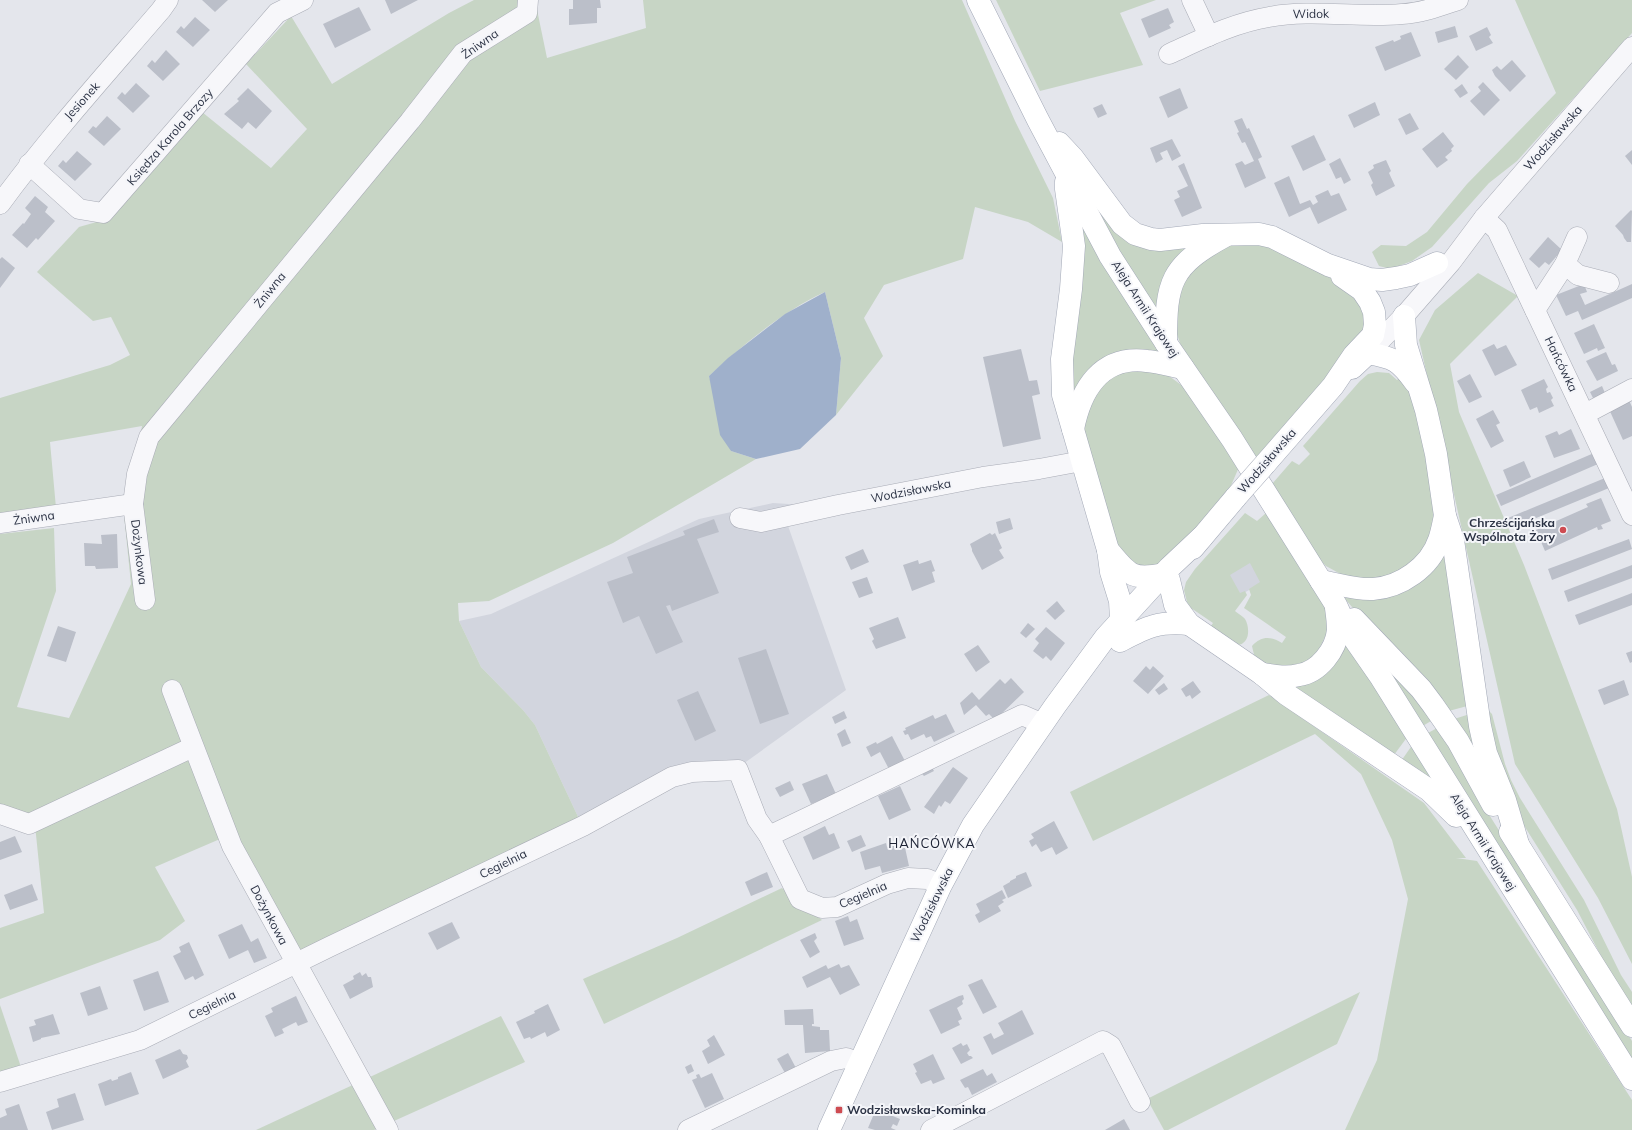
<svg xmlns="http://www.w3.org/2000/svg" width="1632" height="1130" font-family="Mulish,sans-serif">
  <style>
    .built { fill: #d2d5de }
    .green { fill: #c7d5c5 }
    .water { fill: #9fb0cb }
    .building { fill: #bbbfc9 }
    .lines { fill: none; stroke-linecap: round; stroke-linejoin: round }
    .minor-casing { stroke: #a9acb6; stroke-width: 21 }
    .major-casing { stroke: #a3a9b7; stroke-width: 23 }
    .minor { stroke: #f7f7fa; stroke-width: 20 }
    .major { stroke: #fff; stroke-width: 22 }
    .major-bridge-casing { stroke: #a3a9b7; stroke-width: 23; stroke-linecap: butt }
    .major-bridge { stroke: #fff; stroke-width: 22 }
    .poi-dot { fill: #ce4b51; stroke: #f4f5f9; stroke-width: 1.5 }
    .labels { text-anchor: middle; stroke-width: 4; stroke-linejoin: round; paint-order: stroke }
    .street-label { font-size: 12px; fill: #2b3244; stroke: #f4f5f9 }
    .poi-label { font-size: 12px; font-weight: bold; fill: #2b3244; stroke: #f4f5f9; text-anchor: end }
    .neighbourhood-label { font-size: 13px; letter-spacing: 1px; fill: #1d2335; stroke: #f4f5f9 }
  </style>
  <rect width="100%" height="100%" fill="#e4e6ec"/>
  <!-- built -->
  <g class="built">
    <path d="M773 503 851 508 787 523 846 690 743 764 684 769 580 821 535 725 523 710 481 667 459 621 491 614 699 519Z"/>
    <path d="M1250 561 1262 583 1240 595 1228 574Z"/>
  </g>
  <!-- green -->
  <g class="green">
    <path d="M474 0H535L547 58 646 28 643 0H962L1015 121 1053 198 1062 242 1028 222 975 207 963 259 884 285 864 318 883 356 836 415 841 358 825 292C783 311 743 345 709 376L731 451 756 459 613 543 489 601 458 603 459 621 481 667 523 710 535 725 580 821 288 958 220 839 155 867 185 921 160 940 0 999V928L44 913 35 825 0 807V534L54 528 56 591 17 707 69 718 131 584 124 515 142 426 50 442 56 508 0 516V398L110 365 130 355 111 317 93 321 37 272 79 227 107 219 202 112 271 168 307 129 246 64 291 16 332 84 449 13Z"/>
    <path d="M996 0H1156L1120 13 1143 65 1040 91Z"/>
    <path d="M1515 0H1632V33L1517 161 1489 183 1432 247 1412 261 1391 269 1379 266 1372 252 1381 245 1406 246 1427 232 1467 184 1556 93Z"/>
    <path d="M1105 212 1187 247 1157 310 1098 217Z"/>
    <path d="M1084 225 1160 352 1144 350H1134L1086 372 1072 394 1077 227Z"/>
    <path d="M1244 242 1272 246 1353 288 1366 315 1363 338 1257 458 1181 346 1176 331 1177 304 1185 281 1196 266 1230 245Z"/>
    <path d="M1478 273 1518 296 1450 364 1459 412 1524 565 1617 809 1632 877V964L1598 898 1515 764 1419 340 1435 310Z"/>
    <path d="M1141 369 1169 376 1188 390 1239 467 1230 488 1173 557 1163 565 1144 569 1119 553 1084 433V424L1095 392 1113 377 1128 370Z"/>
    <path d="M1377 372 1389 373 1397 380 1403 374 1420 422 1434 510 1433 529 1428 542 1418 557 1393 575 1379 579 1346 577 1326 566 1320 560 1272 484 1292 461 1299 465 1310 454 1303 446 1360 381 1368 374Z"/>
    <path d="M1245 513 1257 521 1266 513 1326 606 1327 633 1318 651 1308 661 1297 666 1274 668 1255 659 1252 646C1261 636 1271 636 1282 643L1286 637 1244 608 1251 595 1249 589 1260 582 1250 563 1230 575 1240 593 1245 591 1247 595 1235 611C1238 614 1243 616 1245 619 1249 625 1250 639 1243 643 1241 645 1236 645 1234 646L1209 629 1213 623 1191 608 1187 602 1184 590 1186 582 1195 569Z"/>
    <path d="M1444 551 1471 705 1445 712 1345 599 1346 596Z"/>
    <path d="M1353 626 1436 718 1421 727Z"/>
    <path d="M1344 642 1408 736 1391 759 1290 687Z"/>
    <path d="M1269 695 1424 803 1466 858H1456L1477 861 1632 1100V1130H1345L1377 1060 1408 899 1392 840 1361 774 1315 734 1093 841 1070 792Z"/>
    <path d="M1488 710 1492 714 1505 764 1511 780 1520 798 1584 900 1621 975 1632 992V1010L1612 977 1577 910 1523 824 1496 769Z"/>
    <path d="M1473 713 1487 771 1451 720Z"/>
    <path d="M1441 726 1488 813 1632 1041V1065L1426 734Z"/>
    <path d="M1413 744 1439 787 1399 764Z"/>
    <path d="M782 888 822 920 604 1024 583 979 677 938Z"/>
    <path d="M1360 992 1337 1044 1168 1130H1164L1147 1099Z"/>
    <path d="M0 1005 22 1070 0 1076Z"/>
    <path d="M501 1016 525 1062 374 1130H256Z"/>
  </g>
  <!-- water -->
  <path class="water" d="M825 292 841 358 836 415 800 449 756 459 731 451 720 435 709 376 728 358 785 314Z"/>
  <!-- building -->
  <g class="building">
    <path d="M202 0H228L215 12Z"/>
    <path d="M385 0H418L391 14Z"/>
    <path d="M573 0H600L601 8H597V23L569 25V9H573Z"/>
    <path d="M359 7 371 30 335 48 323 24Z"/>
    <path d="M1168 8 1174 22 1169 25 1171 28 1149 38 1141 19Z"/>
    <path d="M195 17 210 30 193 47 176 32 181 26 184 29Z"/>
    <path d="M1455 26 1458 37 1438 43 1435 32Z"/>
    <path d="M1487 27 1491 35 1489 37 1493 43 1476 51 1469 36Z"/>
    <path d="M1411 32 1421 56 1385 71 1375 47 1393 40 1394 42 1401 39 1400 36Z"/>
    <path d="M166 50 180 64 163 81 147 66 152 60 155 63Z"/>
    <path d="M1458 55 1469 67 1456 80 1444 69Z"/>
    <path d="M1512 60 1526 76 1510 92 1495 76 1492 70 1497 66 1501 70Z"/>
    <path d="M1483 82 1500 100 1484 116 1470 101 1481 91 1478 87Z"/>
    <path d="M136 83 150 96 133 113 117 98 122 92 125 95Z"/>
    <path d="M1462 84 1468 93 1460 98 1454 90Z"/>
    <path d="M248 88 272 111 256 129 248 122 242 129 224 114 239 101 237 99Z"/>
    <path d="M1180 88 1188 108 1168 118 1159 97Z"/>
    <path d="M1375 102 1380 115 1354 128 1348 115Z"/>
    <path d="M1102 104 1107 114 1098 118 1093 108Z"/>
    <path d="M1410 113 1419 129 1406 135 1398 119Z"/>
    <path d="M107 116 121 129 104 146 88 132 93 126 96 128Z"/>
    <path d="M1242 118 1247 129 1249 128 1262 157 1258 159 1266 178 1245 188 1235 164 1242 161 1245 165 1254 161 1245 142 1242 143 1237 133 1239 132 1234 121Z"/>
    <path d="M1443 132 1454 146 1451 149 1452 151 1445 157 1448 160 1437 168 1422 149Z"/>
    <path d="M1314 135 1326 160 1303 171 1291 146Z"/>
    <path d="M1172 139 1181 156 1172 161 1167 150 1160 153 1163 159 1156 163 1150 148Z"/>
    <path d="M1632 150V165L1625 156Z"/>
    <path d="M77 151 92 164 75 181 58 166 63 160 66 163Z"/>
    <path d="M1340 158 1351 180 1344 184 1341 177 1336 179 1329 164Z"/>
    <path d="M1386 160 1391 171 1389 173 1395 186 1376 196 1371 185 1373 183 1368 172 1374 168 1373 165Z"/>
    <path d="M1184 163 1202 208 1182 217 1174 200 1180 197 1177 191 1188 186 1178 166Z"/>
    <path d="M1289 176 1300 204 1310 200 1313 205 1318 202 1315 196 1328 190 1331 196 1339 193 1347 210 1318 224 1310 207 1289 217 1274 183Z"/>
    <path d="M35 196 48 207 45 212 55 221 38 240 36 238 27 248 12 235 23 223 24 224 31 214 25 208Z"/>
    <path d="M1631 210 1632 211 1631 242H1627L1624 238 1623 235 1615 226Z"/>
    <path d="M1548 237 1562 250 1549 265 1545 262 1539 268 1529 259Z"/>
    <path d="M2 257 15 268 0 288V259Z"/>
    <path d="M1584 284 1587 292 1580 294 1585 305 1632 284V298L1582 320 1578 311 1566 316 1556 295Z"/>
    <path d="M1594 324 1605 348 1598 351 1597 348 1584 354 1574 333Z"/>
    <path d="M1494 344 1497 349 1506 345 1517 365 1495 376 1482 350Z"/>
    <path d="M1021 349 1029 381 1037 380 1040 394 1032 396 1041 439 1003 447 983 357Z"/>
    <path d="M1606 352 1612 365 1615 364 1618 371 1597 381 1586 361Z"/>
    <path d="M1470 374 1482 397 1469 403 1457 381Z"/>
    <path d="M1544 379 1548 387 1546 389 1547 393 1550 392 1553 398 1551 400 1554 406 1539 413 1537 407 1530 410 1521 390Z"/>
    <path d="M1602 386 1605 393 1593 398 1590 392Z"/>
    <path d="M1628 398 1632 407V436L1623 440 1608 407Z"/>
    <path d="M1493 410 1500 423 1496 425 1504 441 1491 448 1476 419Z"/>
    <path d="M1571 429 1580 449 1554 458 1545 436 1557 431 1559 435Z"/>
    <path d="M1594 453 1598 464 1501 506 1496 495Z"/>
    <path d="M1524 461 1531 477 1510 487 1503 470Z"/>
    <path d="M1605 478 1609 488 1512 528 1508 518Z"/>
    <path d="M1601 498 1611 521 1601 525 1603 529 1598 530 1597 527 1545 551 1536 530 1588 507 1586 504Z"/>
    <path d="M1010 518 1013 529 999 534 996 522Z"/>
    <path d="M714 519 719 532 697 539 719 593 672 611 670 605 666 606 683 642 656 654 639 616 623 623 607 582 633 573 627 557 685 535 683 531Z"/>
    <path d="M990 533 992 535 995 533 1002 548 999 550 1004 558 982 570 972 551V549L970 544Z"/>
    <path d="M117 534 118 568 96 569 95 566H85L84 543 102 544 101 535Z"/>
    <path d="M1629 539 1632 549 1552 580 1548 569Z"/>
    <path d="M863 549 869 562 851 570 845 557Z"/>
    <path d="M918 560 919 564 931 560 935 571 932 572 935 582 912 591 903 565Z"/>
    <path d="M1632 565V578L1568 602 1564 591Z"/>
    <path d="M867 577 873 593 859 598 852 582Z"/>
    <path d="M1632 593V605L1579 625 1575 615Z"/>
    <path d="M1057 601 1065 611 1055 620 1046 611Z"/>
    <path d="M898 617 906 638 876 649 872 641 874 639 869 628Z"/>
    <path d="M1028 623 1035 629 1026 638 1020 633Z"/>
    <path d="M58 626 76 632 66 662 47 656Z"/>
    <path d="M1046 627 1065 643 1051 661 1046 656 1043 659 1033 651 1039 643 1035 639Z"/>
    <path d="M978 645 990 662 976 672 964 654Z"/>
    <path d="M766 649 789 714 760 724 738 658Z"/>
    <path d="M1632 651V662L1630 663 1626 653Z"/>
    <path d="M1146 666 1150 670 1153 666 1164 676 1148 694 1133 681Z"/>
    <path d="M1011 678 1024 692 995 720 989 714 986 716 976 705 964 715 960 703 972 692 979 700 1000 679 1005 684Z"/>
    <path d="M1624 680 1629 695 1604 705 1598 690Z"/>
    <path d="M1193 681 1201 692 1192 699 1190 695 1186 697 1181 689Z"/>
    <path d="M1164 683 1168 689 1159 695 1155 690Z"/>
    <path d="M698 691 716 731 695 741 677 700Z"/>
    <path d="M844 711 847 718 835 724 832 717Z"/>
    <path d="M946 714 955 732 934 742 931 736 926 738 924 734 911 740 908 734 905 735 903 731 906 730 905 728 933 715 935 719Z"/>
    <path d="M845 729 851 743 842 747 837 734Z"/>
    <path d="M892 736 906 763 890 771 880 752 871 757 866 747 876 742 877 744Z"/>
    <path d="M930 764 934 771 924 776 922 774Z"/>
    <path d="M953 767 968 778 950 804 945 801 941 807 939 805 934 814 924 807Z"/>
    <path d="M827 774 836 794 811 804 802 784Z"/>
    <path d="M790 781 794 790 780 797 775 788Z"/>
    <path d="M900 786 911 810 889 820 878 796Z"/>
    <path d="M1054 821 1068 848 1056 855 1052 847 1041 852 1036 844 1032 847 1029 841 1034 838 1031 834Z"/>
    <path d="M825 826 829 835 834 833 840 848 813 860 803 837Z"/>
    <path d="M861 835 866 846 852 852 847 841Z"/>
    <path d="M15 836 22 852 0 860V842Z"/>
    <path d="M886 843 887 847 904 843 909 866 882 873 880 866 865 870 860 852Z"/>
    <path d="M767 872 773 887 751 896 745 882Z"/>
    <path d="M1026 872 1032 886 1008 898 1003 886 1010 882V881L1016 878V876Z"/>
    <path d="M32 884 38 900 10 910 4 895Z"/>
    <path d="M1002 890 1006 898 1002 900 1004 902 998 906 1001 911 979 923 975 915 980 912 976 904Z"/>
    <path d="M848 916 850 922 857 919 864 939 844 946 835 921Z"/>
    <path d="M452 922 460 938 437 950 428 933Z"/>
    <path d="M242 924 251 942 258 938 267 958 254 963 248 950 229 959 218 935Z"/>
    <path d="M815 933 817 938 814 941 820 952 810 958 800 940Z"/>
    <path d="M189 942 204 975 195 980 193 976 185 980 173 956 181 952 179 947Z"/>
    <path d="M839 964 841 968 849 965 860 985 840 995 830 977 807 988 802 977 826 965 828 969Z"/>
    <path d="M158 971 169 1002 144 1011 133 980Z"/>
    <path d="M360 972 362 976 366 973 368 977H371L373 987 350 999 343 985 354 979 353 976Z"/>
    <path d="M982 979 997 1007 983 1014 968 985Z"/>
    <path d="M100 986 108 1009 88 1016 80 993Z"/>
    <path d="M963 995 964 999 962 1001 963 1004 957 1008 962 1019 958 1021 960 1025 941 1034 929 1010 959 996Z"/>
    <path d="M296 996 308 1022 298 1026 296 1022 282 1029 284 1033 275 1037 265 1016 273 1012 271 1008Z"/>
    <path d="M548 1004 560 1030 547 1037 545 1032 531 1039 530 1037 524 1039 516 1022 535 1013 534 1011Z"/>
    <path d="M813 1009 814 1024H812V1026L820 1027V1030H829L830 1051 805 1053 803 1025H785L784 1010Z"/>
    <path d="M1022 1010 1034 1034 992 1055 983 1037 991 1033 994 1039 1004 1034 998 1023Z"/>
    <path d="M53 1014 60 1034 41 1038V1039L33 1042 29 1027 36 1025 34 1020Z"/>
    <path d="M714 1035 725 1055 708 1064 702 1051 710 1046 707 1040Z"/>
    <path d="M961 1043 963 1046 967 1044 970 1050 967 1053 969 1056H971L973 1058 961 1064 952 1048Z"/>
    <path d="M180 1049 183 1054 187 1055 188 1058 186 1061 189 1067 163 1079 155 1060Z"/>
    <path d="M788 1053 796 1068 785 1073 777 1059Z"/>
    <path d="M933 1054 945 1079 933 1084 931 1080 921 1084 915 1073 917 1072 913 1064Z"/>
    <path d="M691 1064 694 1071 688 1074 685 1067Z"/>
    <path d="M983 1069 987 1076 992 1073 997 1082 972 1095 968 1087 965 1088 960 1080Z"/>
    <path d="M131 1072 139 1094 105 1106 98 1084 111 1079 112 1081 118 1079V1077Z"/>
    <path d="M712 1073 724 1099 705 1108 692 1080 697 1078 696 1075 699 1074 701 1078Z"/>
    <path d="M75 1093 84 1120 52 1130 46 1112 59 1107 57 1099Z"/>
    <path d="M19 1104 28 1130H0V1118L7 1115 5 1109Z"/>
    <path d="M876 1109 900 1119 897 1126 893 1124 891 1128 896 1130H875L868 1128Z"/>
    <path d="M1124 1119 1130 1130H1105Z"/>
  </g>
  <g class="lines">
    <defs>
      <g id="minor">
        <path d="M1192 0 1209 36"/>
        <path d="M1169 54C1202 39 1233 23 1269 17 1312 9 1358 18 1402 14 1422 13 1440 6 1458 0"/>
        <path d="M29 164 79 209 103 213 277 13 303 0"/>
        <path d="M0 204C50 136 106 74 161 10L168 0"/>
        <path d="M1484 218 1497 230 1632 515"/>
        <path d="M1565 264 1578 275 1609 283"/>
        <path d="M1535 310 1565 264 1577 237"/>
        <path d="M1368 353 1404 316 1451 262 1484 218 1632 47"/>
        <path d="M1585 414 1632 389"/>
        <path d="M740 518 761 522 838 505 983 477 1039 469 1082 461"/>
        <path d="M0 523 133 504"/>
        <path d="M145 600 133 504 137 474 149 437 410 121 463 53 527 13 528 0"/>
        <path d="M172 690 232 846 388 1130"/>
        <path d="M0 814 29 824 193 747"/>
        <path d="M769 836 1022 715 1043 724"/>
        <path d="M0 1082 140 1040 329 947 583 826 672 777 692 772 738 770 757 819 769 836 800 899 822 908 837 907 887 884 908 878 927 879 941 885"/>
        <path d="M688 1130 831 1061 846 1058 860 1063"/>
        <path d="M931 1130 1103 1041 1111 1046 1140 1102"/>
      </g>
      <g id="major">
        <path d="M978 0 1038 120 1110 256 1166 343 1232 439 1336 605 1346 627 1380 676 1632 1079"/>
        <path d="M1059 143 1073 158 1122 224 1135 234 1151 239 1160 240 1203 235 1259 234 1272 237 1328 265 1369 279 1382 280 1396 278 1410 275 1437 263"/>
        <path d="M1066 182V189L1074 246 1071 289 1062 359 1063 395 1108 550 1111 572 1120 601 1121 620"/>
        <path d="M1404 316 1406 345 1426 410 1436 454 1445 516 1453 540 1480 726 1486 753 1505 800 1518 844"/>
        <path d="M1166 343C1166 282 1170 266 1225 236"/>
        <path d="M1352 368 1368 353C1394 358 1399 360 1415 382"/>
        <path d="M1073 429C1081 389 1101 355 1147 361 1159 362 1172 366 1183 368"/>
        <path d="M1265 464 1333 386 1354 355 1373 335 1375 325 1374 312 1370 302 1362 290 1342 276"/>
        <path d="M1193 548 1236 497"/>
        <path d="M1108 550C1128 574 1131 581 1164 574"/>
        <path d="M1169 580 1175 605 1189 624 1262 674 1286 694 1429 790 1456 816"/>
        <path d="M1321 581C1338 584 1356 590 1373 589 1401 587 1430 567 1439 540 1442 532 1443 524 1445 516"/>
        <path d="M1354 619 1421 689 1433 705 1458 741 1493 805"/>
        <path d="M1120 641C1147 627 1158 621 1189 624"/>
        <path d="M1262 674C1275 676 1287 678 1299 675 1319 672 1336 650 1338 630 1338 623 1337 615 1336 608"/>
        <path d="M1510 832 1632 1026"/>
        <path d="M829 1130 941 885 973 825 1055 706 1105 638 1169 568 1202 537"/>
      </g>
    </defs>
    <!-- minor casing -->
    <use href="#minor" class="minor-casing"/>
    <!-- major casing -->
    <use href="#major" class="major-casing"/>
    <!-- minor -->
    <use href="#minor" class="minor"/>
    <!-- major -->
    <use href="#major" class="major"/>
    <defs>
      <path id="major-bridge" d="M1236 497 1265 464"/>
    </defs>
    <!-- major-bridge casing -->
    <use href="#major-bridge" class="major-bridge-casing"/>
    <!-- major-bridge -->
    <use href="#major-bridge" class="major-bridge"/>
  </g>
  <!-- markers -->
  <g class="poi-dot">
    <circle cx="1563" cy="530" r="4"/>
    <rect x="835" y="1106" width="8" height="8" rx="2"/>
  </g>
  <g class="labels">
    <!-- street labels -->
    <g class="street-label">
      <text transform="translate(1311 14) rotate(-1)" y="4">Widok</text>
      <text transform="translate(480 44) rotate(-35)" y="4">Żniwna</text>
      <text transform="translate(82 101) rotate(-48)" y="4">Jesionek</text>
      <text transform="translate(170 137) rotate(-49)" y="4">Księdza Karola Brzozy</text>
      <text transform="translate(1553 138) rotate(-49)" y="4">Wodzisławska</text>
      <text transform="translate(270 290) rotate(-51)" y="4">Żniwna</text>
      <text transform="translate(1145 309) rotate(57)" y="4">Aleja Armii Krajowej</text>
      <text transform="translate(1561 364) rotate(64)" y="4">Hańcówka</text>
      <text transform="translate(1267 461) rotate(-49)" y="4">Wodzisławska</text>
      <text transform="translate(911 491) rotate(-11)" y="4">Wodzisławska</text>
      <text transform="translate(34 518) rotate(-8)" y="4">Żniwna</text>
      <text transform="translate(139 552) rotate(83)" y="4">Dożynkowa</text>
      <text transform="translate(1483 842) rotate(58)" y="4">Aleja Armii Krajowej</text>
      <text transform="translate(503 864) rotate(-26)" y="4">Cegielnia</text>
      <text transform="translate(863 895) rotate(-23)" y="4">Cegielnia</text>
      <text transform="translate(932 905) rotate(-64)" y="4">Wodzisławska</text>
      <text transform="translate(269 915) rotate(62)" y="4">Dożynkowa</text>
      <text transform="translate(212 1005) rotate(-26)" y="4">Cegielnia</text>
    </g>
    <!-- poi labels -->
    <g class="poi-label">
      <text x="1555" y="527">Chrześcijańska<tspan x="1555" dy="14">Wspólnota Żory</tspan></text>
      <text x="847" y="1114" text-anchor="start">Wodzisławska-Kominka</text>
    </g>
    <!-- neighbourhood labels -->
    <g class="neighbourhood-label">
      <text x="932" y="848">HAŃCÓWKA</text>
    </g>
  </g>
</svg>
